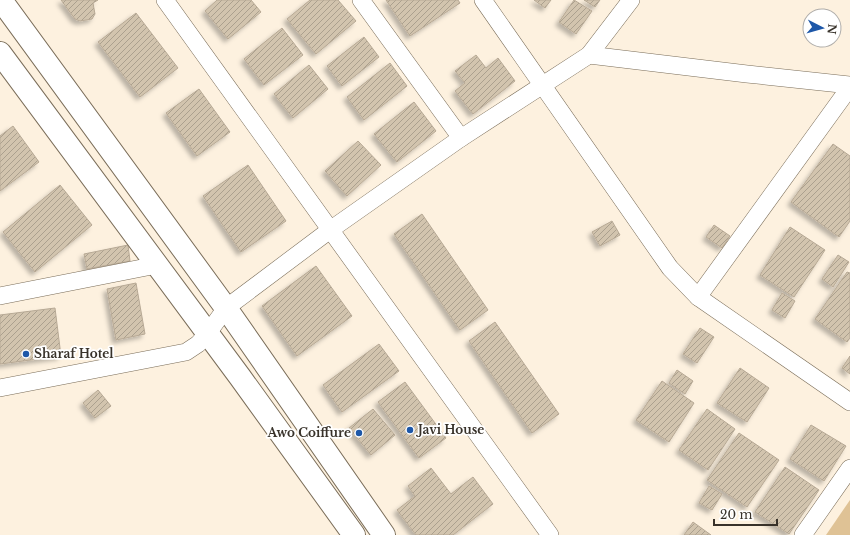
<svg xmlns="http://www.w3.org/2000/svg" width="850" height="535" font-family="'Libre Baskerville',serif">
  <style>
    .pitch { fill: #dfc295 }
    .building { fill: url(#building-hatch); stroke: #b7a995; filter: url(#shadow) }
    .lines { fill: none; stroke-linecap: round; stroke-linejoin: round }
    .street-casing { stroke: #7a6d59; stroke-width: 18 }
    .secondary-casing { stroke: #7a6d59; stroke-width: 24 }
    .street { stroke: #fff; stroke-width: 17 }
    .secondary { stroke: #fff; stroke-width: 22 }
    .poi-dot { fill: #1d57a8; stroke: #fff; stroke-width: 1.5 }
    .labels { text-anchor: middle; stroke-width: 3.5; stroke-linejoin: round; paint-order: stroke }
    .poi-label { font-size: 12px; font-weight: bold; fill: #38322a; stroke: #fff; text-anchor: start }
  </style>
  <defs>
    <pattern id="building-hatch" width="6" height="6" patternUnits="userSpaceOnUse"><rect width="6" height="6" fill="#d2c4ae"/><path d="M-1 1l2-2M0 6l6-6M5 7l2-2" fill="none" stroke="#aba08e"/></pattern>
    <filter id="shadow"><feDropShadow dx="-3.5" dy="3.5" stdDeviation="2" flood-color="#0004"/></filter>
  </defs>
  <rect width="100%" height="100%" fill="#fdf1df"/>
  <!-- pitch -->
  <path class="pitch" d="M850 500V535H826Z"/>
  <!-- building -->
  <g class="building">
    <path d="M61 0H98L93 3 95 14 92 19 80 21 75 19Z"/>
    <path d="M217 0H251L261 12 228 39 205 11Z"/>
    <path d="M310 0H338L356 21 316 54 287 19Z"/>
    <path d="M386 0H458L460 3 410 36Z"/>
    <path d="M534 0H551L545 8Z"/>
    <path d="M574 0 592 11 576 34 559 22Z"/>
    <path d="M584 0H600L595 7Z"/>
    <path d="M136 13 178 68 140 97 98 42Z"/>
    <path d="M282 28 303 55 264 85 244 59Z"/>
    <path d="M364 37 379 57 342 86 327 66Z"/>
    <path d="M476 55 486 68 498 58 515 81 473 114 455 91 465 83 455 71Z"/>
    <path d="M390 63 407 86 364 120 347 97Z"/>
    <path d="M309 65 328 89 293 118 274 94Z"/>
    <path d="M199 89 230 132 197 156 166 113Z"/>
    <path d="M414 102 436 131 397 162 374 134Z"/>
    <path d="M13 126 39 162 0 191V136Z"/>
    <path d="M358 141 381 165 347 196 325 171Z"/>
    <path d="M833 144 850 156V221L839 237 791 202Z"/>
    <path d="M248 165 286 221 241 252 203 196Z"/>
    <path d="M60 185 92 225 35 272 3 232Z"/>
    <path d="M422 214 488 310 460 330 394 234Z"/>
    <path d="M612 221 620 235 600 246 592 232Z"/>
    <path d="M714 225 730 236 722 248 706 237Z"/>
    <path d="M790 227 825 250 794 297 760 275Z"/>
    <path d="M128 245 130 261 87 269 84 254Z"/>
    <path d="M838 255 849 262 833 287 822 279Z"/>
    <path d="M316 266 352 316 297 356 262 306Z"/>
    <path d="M847 272 850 273V338L847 342 815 319Z"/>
    <path d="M136 283 145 334 116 340 107 289Z"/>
    <path d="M782 293 795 301 785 318 772 310Z"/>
    <path d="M55 308 61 356 0 364V315Z"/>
    <path d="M495 322 559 414 532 433 469 341Z"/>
    <path d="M700 328 714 337 697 363 683 354Z"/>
    <path d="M379 344 399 371 342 412 323 385Z"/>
    <path d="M850 356V374L842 368Z"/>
    <path d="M740 368 769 388 747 422 717 403Z"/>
    <path d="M677 370 693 381 685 394 669 383Z"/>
    <path d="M662 381 694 403 669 442 636 420Z"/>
    <path d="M405 382 446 438 419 458 378 402Z"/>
    <path d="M98 390 111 406 95 418 83 403Z"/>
    <path d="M373 409 395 435 371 455 349 428Z"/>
    <path d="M707 409 735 429 708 470 679 450Z"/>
    <path d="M811 425 846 446 824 481 790 459Z"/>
    <path d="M739 433 779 460 747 507 707 480Z"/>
    <path d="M785 467 819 490 789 534 755 512Z"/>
    <path d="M431 468 451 494 473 477 493 504 453 535H416L397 510 415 496 408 486Z"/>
    <path d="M709 486 722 494 712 510 699 503Z"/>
    <path d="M693 522 711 535H684Z"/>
  </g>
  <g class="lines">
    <defs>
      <g id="street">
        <path d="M165 0 550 535"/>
        <path d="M361 0 461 138"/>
        <path d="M483 0 670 268 698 297 850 402"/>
        <path d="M589 55 747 74 850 85"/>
        <path d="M0 296 157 265"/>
        <path d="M698 297 850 87"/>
        <path d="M0 388 186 352 198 344 208 333 226 308 330 230 461 138 589 55 631 0"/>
        <path d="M803 535 850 468"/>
      </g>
      <g id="secondary">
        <path d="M1 0 226 308 384 535"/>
        <path d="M0 53 240 377 354 535"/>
      </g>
    </defs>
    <!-- street casing -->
    <use href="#street" class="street-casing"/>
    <!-- secondary casing -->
    <use href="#secondary" class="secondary-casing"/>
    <!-- street -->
    <use href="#street" class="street"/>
    <!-- secondary -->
    <use href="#secondary" class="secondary"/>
  </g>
  <!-- markers -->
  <g class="poi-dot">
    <circle cx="26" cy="354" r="4"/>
    <circle cx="410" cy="430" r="4"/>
    <circle cx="359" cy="433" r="4"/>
  </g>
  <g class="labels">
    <!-- poi labels -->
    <g class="poi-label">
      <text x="34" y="358">Sharaf Hotel</text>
      <text x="418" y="434">Javi House</text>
      <text x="351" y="437" text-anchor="end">Awo Coiffure</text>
    </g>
  </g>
  <!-- north arrow -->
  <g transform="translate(822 28) rotate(96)"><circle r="19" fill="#ffffff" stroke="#afadaa"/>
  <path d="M0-3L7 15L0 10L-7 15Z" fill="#1d57a8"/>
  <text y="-6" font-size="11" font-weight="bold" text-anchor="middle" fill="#38322a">N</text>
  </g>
  <!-- scale -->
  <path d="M714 519v6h63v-6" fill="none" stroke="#38322a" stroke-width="2"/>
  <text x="720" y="519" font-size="12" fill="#38322a" stroke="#ffffff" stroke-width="3" paint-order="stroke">20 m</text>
</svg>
